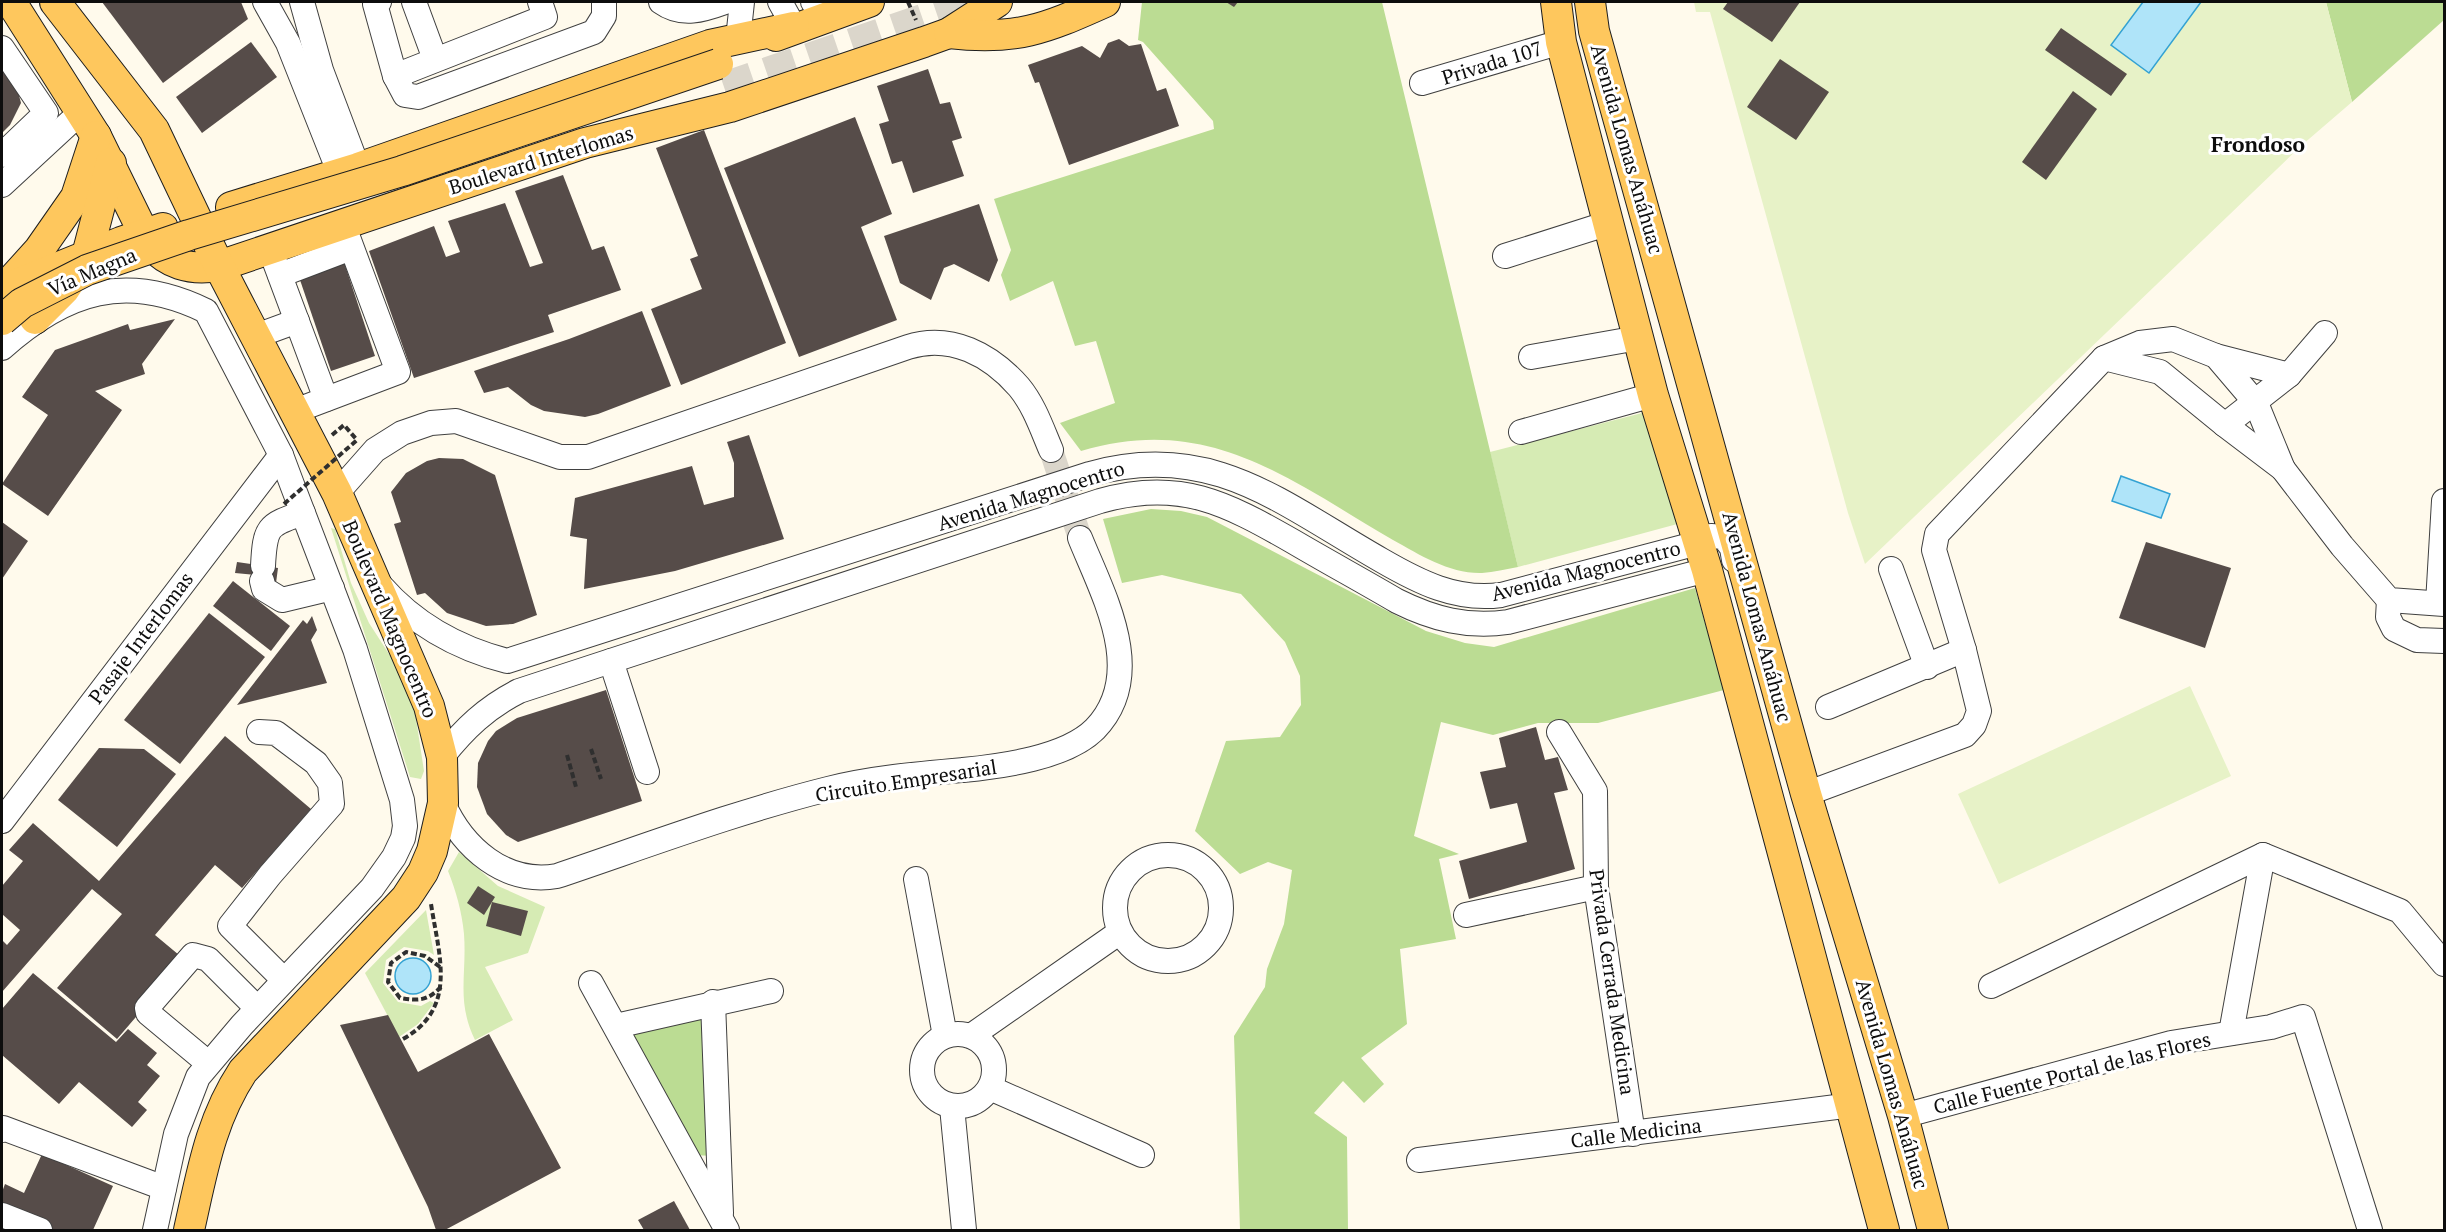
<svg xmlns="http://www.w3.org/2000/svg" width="2446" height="1232" font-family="'PT Serif',serif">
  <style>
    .green { fill: #d6ebb4 }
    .forest { fill: #bbdc93 }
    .pitch { fill: #e7f2c7 }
    .water { fill: #afe4f9; stroke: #33a2d3; stroke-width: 1.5 }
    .building { fill: #564c49 }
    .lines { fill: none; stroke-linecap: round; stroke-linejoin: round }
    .minor-tunnel { stroke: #dbd6cb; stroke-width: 24; stroke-dasharray: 24 12; stroke-linecap: butt }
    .major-tunnel { stroke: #dbd6cb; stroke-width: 30; stroke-dasharray: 30 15; stroke-linecap: butt }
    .minor-casing { stroke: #404040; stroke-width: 26 }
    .major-casing { stroke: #1e1e1e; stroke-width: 32 }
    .path { stroke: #2f2f2f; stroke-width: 4; stroke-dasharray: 6 3; stroke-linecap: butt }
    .minor { stroke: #fff; stroke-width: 24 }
    .major { stroke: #fec75d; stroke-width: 30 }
    .major-bridge-casing { stroke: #1e1e1e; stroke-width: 32; stroke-linecap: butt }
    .path-bridge { stroke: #2f2f2f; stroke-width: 4; stroke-dasharray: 6 3; stroke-linecap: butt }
    .major-bridge { stroke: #fec75d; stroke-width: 30 }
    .labels { text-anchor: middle; stroke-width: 6; stroke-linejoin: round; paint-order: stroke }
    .street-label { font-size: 20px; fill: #0d0d0d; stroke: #fff }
    .neighbourhood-label { font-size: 21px; font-weight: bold; fill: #0d0d0d; stroke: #fff }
  </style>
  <rect width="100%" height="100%" fill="#fffaec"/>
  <!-- green -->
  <g class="green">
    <path d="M1646 412 1681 523 1518 567 1490 452Z"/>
    <path d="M331 528 335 529 351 583 369 623 398 668 415 712 424 771 421 779 410 777Z"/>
    <path d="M459 852 498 886 545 907 528 953 485 967 513 1020 475 1040C456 1001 467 975 464 934 462 912 456 891 448 871Z"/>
    <path d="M426 910 434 955 428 951 404 947 386 960 383 983 398 1002 421 1006 430 1001 434 1003 418 1024 399 1037 365 973Z"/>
  </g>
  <!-- forest -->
  <g class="forest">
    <path d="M1142 2H1382L1518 567C1506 569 1494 572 1482 573 1450 574 1420 555 1393 540 1288 479 1209 413 1081 451L1060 423 1115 403 1096 341 1075 346 1053 281 1010 301 1001 275 1011 250 994 199 1214 129 1213 121 1143 42 1138 40Z"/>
    <path d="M2326 2H2444V20L2352 102Z"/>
    <path d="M1151 509 1181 511 1207 517 1426 631 1465 643 1494 647 1695 588 1724 690 1598 723H1538L1493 735 1441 722 1414 836 1459 854 1439 859 1456 939 1400 949 1407 1024 1361 1058 1384 1084 1364 1103 1343 1081 1314 1113 1347 1137 1348 1230H1240L1234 1036 1265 987 1267 969 1284 924 1292 870 1268 862 1240 874 1195 831 1226 741 1280 737 1301 705 1300 676 1285 642 1241 594 1162 575 1122 583 1103 519Z"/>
    <path d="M713 1002 718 1156 687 1155 616 1026Z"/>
  </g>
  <!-- pitch -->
  <g class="pitch">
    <path d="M1694 2H2326L2352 102 2302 145 1865 564 1848 513 1710 12H1696Z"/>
    <path d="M2190 686 2231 776 1999 884 1958 794Z"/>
  </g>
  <!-- water -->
  <g class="water">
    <path d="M2143 2H2201L2149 73 2111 45Z"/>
    <path d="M2121 476 2170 494 2161 518 2112 501Z"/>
    <circle cx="413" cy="976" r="18"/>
  </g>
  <!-- building -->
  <g class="building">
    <path d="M102 2H241L248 19 163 83Z"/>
    <path d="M1226 2H1238L1234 7Z"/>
    <path d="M1728 2H1800L1772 42 1723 9Z"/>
    <path d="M2061 28 2127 74 2111 96 2045 50Z"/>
    <path d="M1119 39 1129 46 1141 44 1157 91 1166 88 1179 126 1069 165 1039 82 1035 83 1028 65 1082 46 1100 58 1108 43Z"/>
    <path d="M251 42 277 77 202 133 176 97Z"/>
    <path d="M1780 59 1829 92 1796 140 1747 107Z"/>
    <path d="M2 69 16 84 21 103 10 125 2 133Z"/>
    <path d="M928 69 940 104 950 102 962 138 952 141 964 176 913 193 902 161 892 164 879 124 889 121 877 86Z"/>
    <path d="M2073 91 2097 109 2046 180 2022 162Z"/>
    <path d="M855 117 892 214 861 227 897 320 799 357 724 168Z"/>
    <path d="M704 130 786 343 681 385 651 309 702 289 690 259 698 256 656 148Z"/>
    <path d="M563 175 592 250 604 246 621 290 548 315 554 332 414 378 369 251 434 226 446 257 460 252 448 221 505 203 530 267 543 263 515 191Z"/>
    <path d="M979 204 998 260 989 282 954 264 944 268 931 300 900 283 884 236Z"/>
    <path d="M344 262 375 356 331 371 299 277Z"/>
    <path d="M642 311 671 386 598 414 585 417 544 411 531 405 508 387 484 393 474 371 569 339Z"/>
    <path d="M175 319 142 364 145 374 95 391 122 410 48 516 2 484 48 415 22 397 55 350 128 324 130 330Z"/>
    <path d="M749 435 784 539 675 571 584 589 587 539 570 536 575 498 692 466 704 505 734 497V463L727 442Z"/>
    <path d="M439 458 463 459 495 475 537 615 513 624 486 626 447 613 425 593 417 595 394 524 401 522 391 492 406 473 427 461Z"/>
    <path d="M2 522 28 541 2 579Z"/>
    <path d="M2146 542 2231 568 2205 648 2119 618Z"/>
    <path d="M237 562 278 568 276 583 256 575 235 573Z"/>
    <path d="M233 581 290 626 271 651 213 606Z"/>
    <path d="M209 613 265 657 180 764 124 720Z"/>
    <path d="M312 616 317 630 311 640 327 683 237 705 303 620 307 624Z"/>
    <path d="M606 690 642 801 518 842 506 835 487 814 477 787 478 763 488 741 496 731 517 718Z"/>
    <path d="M1536 727 1545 760 1558 757 1568 790 1554 793 1575 869 1469 899 1459 861 1527 842 1517 803 1490 809 1480 772 1506 767 1499 738Z"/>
    <path d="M225 736 311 809 242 888 215 865 155 935 185 960 117 1039 57 988 122 914 92 889 2 992V940L7 945 20 930 2 914V886L23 861 9 850 33 823 99 881Z"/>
    <path d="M99 748 144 749 176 774 117 847 58 800Z"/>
    <path d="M478 886 495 897 484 915 467 903Z"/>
    <path d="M492 902 528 911 521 936 486 926Z"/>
    <path d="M33 973 116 1042 128 1029 157 1053 147 1065 160 1076 138 1102 147 1110 132 1127 79 1082 59 1104 2 1055V1009Z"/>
    <path d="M388 1015 418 1072 489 1034 561 1168 445 1230H436L428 1207 340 1025Z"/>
    <path d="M42 1154 113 1186 93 1230H55L2 1207V1192L5 1184 24 1193Z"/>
    <path d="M674 1201 690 1230H644L638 1220Z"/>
  </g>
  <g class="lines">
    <!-- minor-tunnel -->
    <path class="minor-tunnel" d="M1051 450 1080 538"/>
    <!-- major-tunnel -->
    <path class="major-tunnel" d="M724 87 972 2"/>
    <defs>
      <g id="minor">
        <path d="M265 2 288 43 340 174"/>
        <path d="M302 2 321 70 358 168"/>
        <path d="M379 2 375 4 395 76"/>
        <path d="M414 2 435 59"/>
        <path d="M540 2 545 17 395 76 405 95 418 97 594 32 604 16V2"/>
        <path d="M661 2C682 17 703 10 725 2"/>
        <path d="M780 2 794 27"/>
        <path d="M813 2 824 16"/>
        <path d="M738 39 742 2"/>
        <path d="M2 48 46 113 2 155"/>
        <path d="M1422 83 1561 42"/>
        <path d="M2 185 81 112"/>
        <path d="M270 249 326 399"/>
        <path d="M1505 256 1609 223"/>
        <path d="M280 275 351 248"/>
        <path d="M256 336 297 321"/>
        <path d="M2 348C66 291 126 272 206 311L281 455 293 487 355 649 402 800 405 826 403 838 394 857 372 888 242 1025 198 1077 176 1134 155 1230"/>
        <path d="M2216 356 2289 375"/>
        <path d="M1531 357 1638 338"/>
        <path d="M2104 358 2160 372 2225 425 2289 375 2325 333"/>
        <path d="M295 411 398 372 343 224"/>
        <path d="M2225 425 2283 469 2342 546 2389 600 2444 604"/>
        <path d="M1521 432 1653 395"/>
        <path d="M337 493 375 450 402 433 431 423 456 421 560 457H588L908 347C951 333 991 355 1019 387 1034 405 1042 429 1051 450"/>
        <path d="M263 566C265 527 267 525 303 513"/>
        <path d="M1891 569 1927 667"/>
        <path d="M262 581 264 589 282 600 332 588"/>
        <path d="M381 586C415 625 457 648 507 661L1090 474C1211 440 1281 503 1381 560 1419 582 1456 601 1501 595L1698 543 1711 536 1724 537 1732 548 1734 560"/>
        <path d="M2389 600 2388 617 2394 629 2417 640 2444 641"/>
        <path d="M2438 603 2444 501"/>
        <path d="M611 661 647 772"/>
        <path d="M1828 707 1964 650"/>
        <path d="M259 732 276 733 316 763 330 783 332 804 270 875 230 926 284 980"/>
        <path d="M1559 732 1595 791 1596 887 1633 1134"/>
        <path d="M442 757C464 729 487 707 519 691L1100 501C1179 478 1226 503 1294 542 1328 562 1363 581 1397 601 1433 619 1468 628 1508 622L1707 570"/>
        <path d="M1806 794 1965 735 1974 725 1979 711 1964 650 1934 550 1937 534 2104 358 2140 343 2173 339 2216 356 2256 403 2283 469"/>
        <path d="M443 803C463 848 505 885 557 876 646 846 736 812 828 789 872 778 918 774 963 770 1002 766 1066 758 1095 729 1148 674 1103 595 1080 538"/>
        <path d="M2 821 281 455"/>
        <circle cx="1168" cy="908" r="53"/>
        <path d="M916 879 945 1036"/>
        <path d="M1466 915 1596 887"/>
        <path d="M591 983 727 1230"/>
        <path d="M1991 986 2263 855 2400 911 2444 964"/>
        <path d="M713 1002 721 1213"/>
        <path d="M616 1026 771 991"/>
        <path d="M2231 1033 2263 855"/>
        <circle cx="958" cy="1070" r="36"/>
        <path d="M971 1036 1120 932"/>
        <path d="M208 1063 148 1013 147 1008 193 955 208 959 257 1008"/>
        <path d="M990 1088 1142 1155"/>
        <path d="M952 1107 964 1230"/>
        <path d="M1903 1116 2171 1043 2271 1027 2303 1017 2370 1230"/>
        <path d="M2 1130 3 1128 164 1188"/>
        <path d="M1419 1160 1852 1105"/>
        <path d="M2 1215 40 1230"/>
      </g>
      <g id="major">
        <path d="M11 2 96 136 148 242C168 264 189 271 219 266L585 143 730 107 924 42 949 33 997 2"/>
        <path d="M55 2 154 130 219 266 337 493 429 706 442 757 443 803 432 851 423 872 406 898 243 1071C210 1121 202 1173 189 1230"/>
        <path d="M1556 2 1561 42 1653 395 1707 570 1884 1230"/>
        <path d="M1590 2 1594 31 1806 794 1903 1116 1933 1230"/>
        <path d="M949 33C1015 41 1045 29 1105 2"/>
        <path d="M776 36 869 2"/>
        <path d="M231 207 358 168 710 45 794 27"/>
        <path d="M11 281 39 250 76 197 96 136"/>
        <path d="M2 290 121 242 163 228"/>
        <path d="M35 319 64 290 87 255 111 163"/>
      </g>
    </defs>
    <!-- minor casing -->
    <use href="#minor" class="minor-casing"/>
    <!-- major casing -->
    <use href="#major" class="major-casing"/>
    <!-- path -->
    <g class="path">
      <path d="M908 2 916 20"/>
      <path d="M332 435 344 425 357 440"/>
      <path d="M591 749 601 779"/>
      <path d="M567 755 576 787"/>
      <path d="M440 967 425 956 406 952 391 963 388 982 400 998C419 1001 427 1001 441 987"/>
      <path d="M403 1039C458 1008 439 956 431 904"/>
    </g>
    <!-- minor -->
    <use href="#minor" class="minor"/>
    <!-- major -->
    <use href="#major" class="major"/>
    <defs>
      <path id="major-bridge" d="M2 320 22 303 87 270 189 235 402 171 718 64"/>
    </defs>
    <!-- major-bridge casing -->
    <use href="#major-bridge" class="major-bridge-casing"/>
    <!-- path-bridge -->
    <path class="path-bridge" d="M284 504 357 440"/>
    <!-- major-bridge -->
    <use href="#major-bridge" class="major-bridge"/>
  </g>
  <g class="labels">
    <!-- street labels -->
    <g class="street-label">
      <text transform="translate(1492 63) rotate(-17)" y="7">Privada 107</text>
      <text transform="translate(1627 149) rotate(74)" y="7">Avenida Lomas Anáhuac</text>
      <text transform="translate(541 160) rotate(-17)" y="7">Boulevard Interlomas</text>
      <text transform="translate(92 272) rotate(-23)" y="7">Vía Magna</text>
      <text transform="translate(1031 496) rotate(-17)" y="7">Avenida Magnocentro</text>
      <text transform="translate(1586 571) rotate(-14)" y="7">Avenida Magnocentro</text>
      <text transform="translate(1757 617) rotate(75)" y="7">Avenida Lomas Anáhuac</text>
      <text transform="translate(390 619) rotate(67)" y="7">Boulevard Magnocentro</text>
      <text transform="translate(141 638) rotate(-53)" y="7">Pasaje Interlomas</text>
      <text transform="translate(906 781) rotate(-9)" y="7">Circuito Empresarial</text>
      <text transform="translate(1612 982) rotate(82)" y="7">Privada Cerrada Medicina</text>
      <text transform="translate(2072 1073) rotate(-14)" y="7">Calle Fuente Portal de las Flores</text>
      <text transform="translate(1892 1084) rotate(74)" y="7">Avenida Lomas Anáhuac</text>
      <text transform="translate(1636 1133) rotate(-7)" y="7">Calle Medicina</text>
    </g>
    <!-- neighbourhood labels -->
    <g class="neighbourhood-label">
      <text x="2258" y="152">Frondoso</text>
    </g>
  </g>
  <!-- border -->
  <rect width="2446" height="1232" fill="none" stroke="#0d0d0d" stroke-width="6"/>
</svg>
